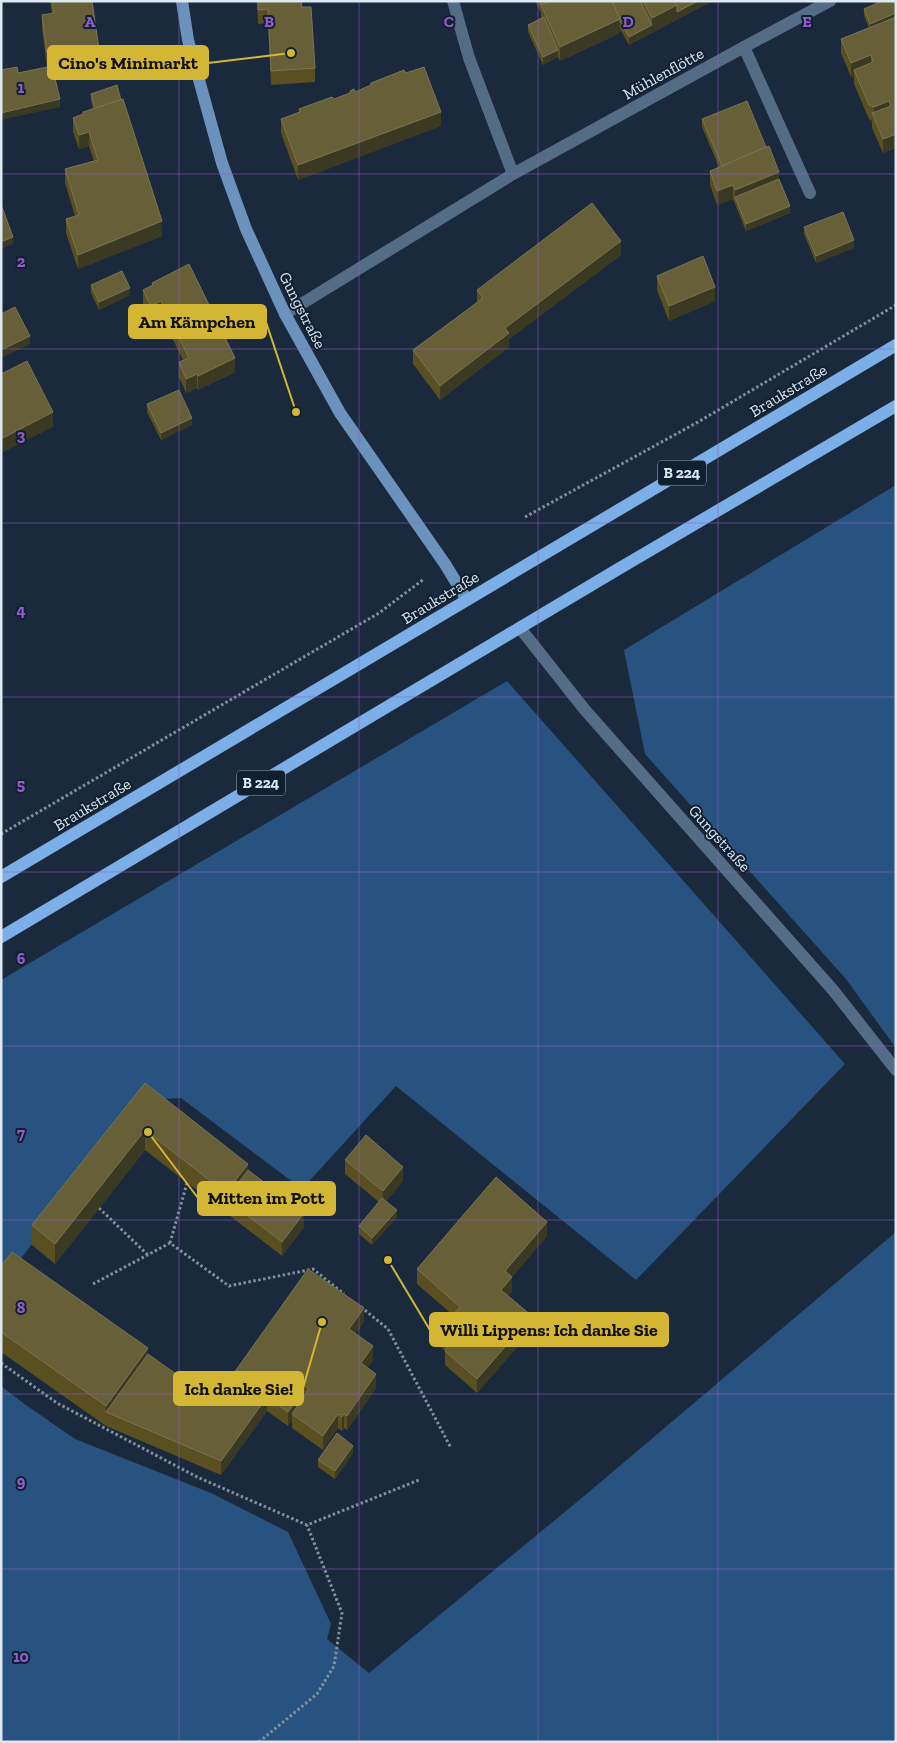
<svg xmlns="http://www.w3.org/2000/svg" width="897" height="1743" font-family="'Zilla Slab',serif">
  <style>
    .green { fill: #285380 }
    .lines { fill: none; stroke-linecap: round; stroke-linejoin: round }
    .path { stroke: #82909e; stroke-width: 3; stroke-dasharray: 2.5 2.5; stroke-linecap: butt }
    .lane { stroke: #546d87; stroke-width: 12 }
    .street { stroke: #546d87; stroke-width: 12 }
    .secondary { stroke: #6b92bd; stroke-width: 12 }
    .primary { stroke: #7cafe7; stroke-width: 12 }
    .wall { fill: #594f20 }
    .shaded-wall { fill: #3a3922 }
    .building { fill: #675f37; stroke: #7a7454 }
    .grid { fill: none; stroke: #945bcc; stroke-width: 1; stroke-opacity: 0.55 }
    .labels { text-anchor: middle; stroke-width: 4; stroke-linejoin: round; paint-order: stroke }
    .shield { fill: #112031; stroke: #a0acb9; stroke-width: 1 }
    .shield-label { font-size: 15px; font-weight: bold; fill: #dde8f3 }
    .street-label { font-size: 16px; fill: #dde8f3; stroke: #112031 }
    .grid-label { font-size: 16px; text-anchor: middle; font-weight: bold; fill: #945bcc; stroke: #112031; stroke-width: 4; stroke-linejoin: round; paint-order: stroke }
    .leader { fill: none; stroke: #d4b635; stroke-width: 2 }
    .callout-dot { fill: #d4b635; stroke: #112031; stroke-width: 2 }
    .callout { fill: #d4b635; stroke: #d4b635; stroke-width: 2 }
    .callout-label { font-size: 18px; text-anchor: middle; font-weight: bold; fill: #111 }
  </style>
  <rect width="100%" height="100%" fill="#1a2a3c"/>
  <!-- green -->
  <g class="green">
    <path d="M896 485V1048L846 979 645 754 624 650Z"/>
    <path d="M507 681 845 1064 636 1280 396 1086 302 1189 181 1098 144 1100 1 1284V980Z"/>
    <path d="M896 1232V1742H1V1386L23 1403 75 1439 211 1493 288 1532 331 1624 327 1639 369 1673 583 1497Z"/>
  </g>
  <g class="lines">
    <!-- path -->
    <g class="path">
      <path d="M525 517 698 422 896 305"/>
      <path d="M1 834 379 613 424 579"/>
      <path d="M99 1208 148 1255"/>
      <path d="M170 1243 187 1183"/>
      <path d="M93 1284 170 1243 229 1286 313 1269 344 1294"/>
      <path d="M361 1307 388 1329 451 1448"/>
      <path d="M1 1363 57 1403 199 1478 307 1525 419 1480"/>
      <path d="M259 1742 317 1694 334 1666 342 1613 307 1525"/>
    </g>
    <!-- lane -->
    <path class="lane" d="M744 47 810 193"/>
    <!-- street -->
    <g class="street">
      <path d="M453 1 469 58 513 174"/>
      <path d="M285 314 513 174 744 47 830 1"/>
      <path d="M520 628 585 710 833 990 896 1070"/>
    </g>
    <!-- secondary -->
    <path class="secondary" d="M182 1 188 40 222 163 246 229 285 314 340 413 445 564 467 600"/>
    <!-- primary -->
    <g class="primary">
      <path d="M1 877 896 345"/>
      <path d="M1 937 620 568 896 406"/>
    </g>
  </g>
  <!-- wall -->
  <g class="wall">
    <path d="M50 1H92L99 49V64L59 69V66H53L60 107 18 73 47 67 42 29V15L52 14Z"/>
    <path d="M257 1H301L302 7 315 68V82L271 85 268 23 258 24Z"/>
    <path d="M535 1H712L629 45 620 29V33L560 61 558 57 543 65 528 32V25L541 18V13Z"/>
    <path d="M896 4V148L883 153 872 128V121L869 119 854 84V76L851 77 841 53V39L869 28 864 16V9Z"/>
    <path d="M371 83 441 126 298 180 281 133V119L299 112V109L334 99 350 93V91L355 92 371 86Z"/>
    <path d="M91 94 162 236 78 269 66 233V219L75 216 65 183V169L94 161 89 146 79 149 73 132V118L83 115V112L93 109 91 101Z"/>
    <path d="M702 119 779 179 790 213 746 231 733 199 717 205 710 185V171L719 167 702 127Z"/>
    <path d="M804 227 854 248 816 263 804 234Z"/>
    <path d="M621 255 509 339V347L440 400 413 364V350L477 303V290Z"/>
    <path d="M657 276 715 301 669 321 657 290Z"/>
    <path d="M152 283 235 372 198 390 197 388 186 393 179 377V362L183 360 161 315 151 320 143 304V290L152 286Z"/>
    <path d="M91 285 130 295 99 310 91 293Z"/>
    <path d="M147 404 192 425 161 440 147 412Z"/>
    <path d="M145 1083 248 1170 304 1227 282 1256 145 1150 55 1264 32 1245V1225Z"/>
    <path d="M345 1160 403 1181 386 1201 397 1217 372 1245 359 1234V1226L379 1202 345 1174Z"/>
    <path d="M547 1236 512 1277V1291L508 1296 532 1330 477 1393 445 1365V1351L441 1347V1333L454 1319V1316L417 1284V1269Z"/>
    <path d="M1 1266 148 1354 214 1401 364 1322 355 1334 373 1360 367 1368 376 1388 347 1430 344 1428 342 1431 338 1428 323 1450 292 1428V1420L288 1426 267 1411 221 1475 106 1426 1 1352Z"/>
    <path d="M353 1453 335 1479 318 1467V1460Z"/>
  </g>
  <!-- shaded-wall -->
  <g class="shaded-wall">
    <path d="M698 1H712L629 45V37L652 25V18L677 5Z"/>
    <path d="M896 13V20L870 31V24Z"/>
    <path d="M620 19V33L560 61V47Z"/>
    <path d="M558 50V57L543 65V57Z"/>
    <path d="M871 55V69L854 70V76L851 77V63Z"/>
    <path d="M60 99V107L1 120V113Z"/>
    <path d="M889 101V116L874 117V107Z"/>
    <path d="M441 112V126L298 180V165Z"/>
    <path d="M89 132V146L79 149V135Z"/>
    <path d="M896 134V148L883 153V139Z"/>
    <path d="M779 172V187L735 197V190Z"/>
    <path d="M733 185V199L717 205V191Z"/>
    <path d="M790 206V213L746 231V224Z"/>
    <path d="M162 221V236L78 269V255Z"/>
    <path d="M13 237V244L1 249V242Z"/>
    <path d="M854 240V248L816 263V256Z"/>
    <path d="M621 241V255L509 339V347L440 400V386L505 328Z"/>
    <path d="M715 287V301L669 321V306Z"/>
    <path d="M130 288V295L99 310V302Z"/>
    <path d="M161 301V315L151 320V306Z"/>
    <path d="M30 336V344L1 358V350Z"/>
    <path d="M235 358V372L198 390V376Z"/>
    <path d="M197 374V388L186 393V379Z"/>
    <path d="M53 412V427L1 453V439Z"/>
    <path d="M192 418V425L161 440V433Z"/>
    <path d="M145 1130V1150L55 1264V1244Z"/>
    <path d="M248 1164V1184L226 1199V1193Z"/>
    <path d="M403 1167V1181L383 1205V1191Z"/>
    <path d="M397 1210V1217L372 1245V1238Z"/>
    <path d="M304 1213V1227L282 1256V1242Z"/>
    <path d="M547 1222V1236L505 1285V1271Z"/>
    <path d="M512 1277V1291L501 1304V1290Z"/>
    <path d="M364 1308V1322L349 1343V1329Z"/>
    <path d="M532 1316V1330L477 1393V1379Z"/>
    <path d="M373 1346V1360L361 1377V1363Z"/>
    <path d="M148 1348V1368L106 1412V1406Z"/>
    <path d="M376 1374V1388L347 1430V1416Z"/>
    <path d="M304 1385V1403L292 1414V1420L288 1426V1412Z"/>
    <path d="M267 1397V1411L221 1475V1461Z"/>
    <path d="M338 1414V1428L323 1450V1436Z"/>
    <path d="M344 1414V1428L342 1431V1417Z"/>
    <path d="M353 1446V1453L335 1479V1471Z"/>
  </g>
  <!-- building -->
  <g class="building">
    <path d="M52 1H92L99 49 59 55V51L47 53 42 15 54 13Z"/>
    <path d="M258 1H301L302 7H311L315 68 271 71 268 9 258 10Z"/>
    <path d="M539 1H550L541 5Z"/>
    <path d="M550 1H612L620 19 560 47 541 5Z"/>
    <path d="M612 1H640L652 25 629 37 620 21V19Z"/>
    <path d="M643 1H674L677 5 652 18Z"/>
    <path d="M674 1H698L677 12V5Z"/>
    <path d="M882 1H895L896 4V13L870 24 864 9Z"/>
    <path d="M544 17 558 50 543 57 528 25Z"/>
    <path d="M896 17V134L883 139 872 113 891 106 889 101 874 107 869 105 854 70 873 62 871 55 851 63 841 39Z"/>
    <path d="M52 66 60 99 1 113V70L17 67 18 73Z"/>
    <path d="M424 67 441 112 298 165 281 119 300 112 299 109 332 97 334 99 350 93V91L354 89 355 92 371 85V83L404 70 406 73Z"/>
    <path d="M117 85 121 100 95 108 91 94Z"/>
    <path d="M123 99 162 221 78 255 66 219 79 215 65 169 98 160 89 132 79 135 73 118 83 114V112Z"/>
    <path d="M747 101 766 147 722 166 702 119Z"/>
    <path d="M769 146 779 172 735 190 733 185 717 191 710 171Z"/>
    <path d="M779 179 790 206 746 224 735 197Z"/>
    <path d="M592 203 621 241 505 328 509 333 440 386 413 350 483 298 477 290Z"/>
    <path d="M2 207 13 237 1 242V208Z"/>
    <path d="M843 212 854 240 816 256 804 227Z"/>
    <path d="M703 256 715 287 669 306 657 276Z"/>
    <path d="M189 264 235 358 198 376 197 374 186 379 179 362 189 358 161 301 151 306 143 290 153 285 152 283Z"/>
    <path d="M122 271 130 288 99 302 91 285Z"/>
    <path d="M15 307 30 336 1 350V314Z"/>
    <path d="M27 361 53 412 1 439V374Z"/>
    <path d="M179 390 192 418 161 433 147 404Z"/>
    <path d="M145 1083 248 1164 226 1193 145 1130 55 1244 32 1225Z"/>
    <path d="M366 1135 403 1167 383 1191 345 1160Z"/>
    <path d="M248 1170 304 1213 282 1242 226 1199Z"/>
    <path d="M496 1177 547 1222 505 1271 512 1277 501 1290 532 1316 477 1379 445 1351 451 1342 441 1333 456 1316 454 1314 460 1307 417 1269Z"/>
    <path d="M382 1198 397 1210 372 1238 359 1226Z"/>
    <path d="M12 1252 148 1348 106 1406 1 1332V1266Z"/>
    <path d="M308 1269 364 1308 349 1329 373 1346 361 1363 376 1374 347 1416 344 1414 342 1417 338 1414 323 1436 292 1414 309 1389 304 1385 302 1387 304 1389 288 1412 267 1397 221 1461 106 1412 148 1354 214 1401Z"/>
    <path d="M337 1433 353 1446 335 1471 318 1460Z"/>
  </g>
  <!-- grid -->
  <path class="grid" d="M179 1V1742M359 1V1742M538 1V1742M718 1V1742M1 174H896M1 349H896M1 523H896M1 697H896M1 872H896M1 1046H896M1 1220H896M1 1394H896M1 1569H896"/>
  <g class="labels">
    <!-- shield labels -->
    <g class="shield">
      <rect x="658" y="460.5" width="48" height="25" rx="4"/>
      <rect x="237" y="770.5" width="48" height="25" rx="4"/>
    </g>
    <g class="shield-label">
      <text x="682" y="478">B 224</text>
      <text x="261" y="788">B 224</text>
    </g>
    <!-- street labels -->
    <g class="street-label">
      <text transform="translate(663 73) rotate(-29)" y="6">Mühlenflötte</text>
      <text transform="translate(303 310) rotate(63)" y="6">Gungstraße</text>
      <text transform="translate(788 390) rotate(-31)" y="6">Braukstraße</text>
      <text transform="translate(440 597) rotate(-31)" y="6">Braukstraße</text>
      <text transform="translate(92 804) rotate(-31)" y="6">Braukstraße</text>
      <text transform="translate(720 838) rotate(48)" y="6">Gungstraße</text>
    </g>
  </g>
  <g class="grid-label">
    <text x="90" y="27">A</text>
    <text x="269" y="27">B</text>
    <text x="449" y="27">C</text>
    <text x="628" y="27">D</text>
    <text x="807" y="27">E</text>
    <text x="21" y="93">1</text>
    <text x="21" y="267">2</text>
    <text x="21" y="441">3</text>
    <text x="21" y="616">4</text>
    <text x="21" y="790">5</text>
    <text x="21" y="964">6</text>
    <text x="21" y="1139">7</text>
    <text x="21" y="1313">8</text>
    <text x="21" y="1487">9</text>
    <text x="21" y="1662">10</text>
  </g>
  <!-- callouts -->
  <path class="leader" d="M291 53L208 63M296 412L266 322M148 1132L198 1198M388 1260L430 1330M322 1322L303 1388"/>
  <g class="callout-dot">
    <circle cx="291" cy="53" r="5"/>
    <circle cx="296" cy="412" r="5"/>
    <circle cx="148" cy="1132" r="5"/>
    <circle cx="388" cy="1260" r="5"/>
    <circle cx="322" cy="1322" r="5"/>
  </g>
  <g class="callout">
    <rect x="48" y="46" width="160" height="33" rx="5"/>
    <rect x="129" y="305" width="137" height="33" rx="5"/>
    <rect x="198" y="1182" width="137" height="33" rx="5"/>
    <rect x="430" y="1313" width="238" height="33" rx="5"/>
    <rect x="174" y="1372" width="129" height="33" rx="5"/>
  </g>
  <g class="callout-label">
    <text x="128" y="69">Cino's Minimarkt</text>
    <text x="197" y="328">Am Kämpchen</text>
    <text x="266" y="1204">Mitten im Pott</text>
    <text x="549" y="1336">Willi Lippens: Ich danke Sie</text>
    <text x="239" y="1395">Ich danke Sie!</text>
  </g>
  <!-- border -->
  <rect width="897" height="1743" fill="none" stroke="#dde8f3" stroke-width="5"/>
</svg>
